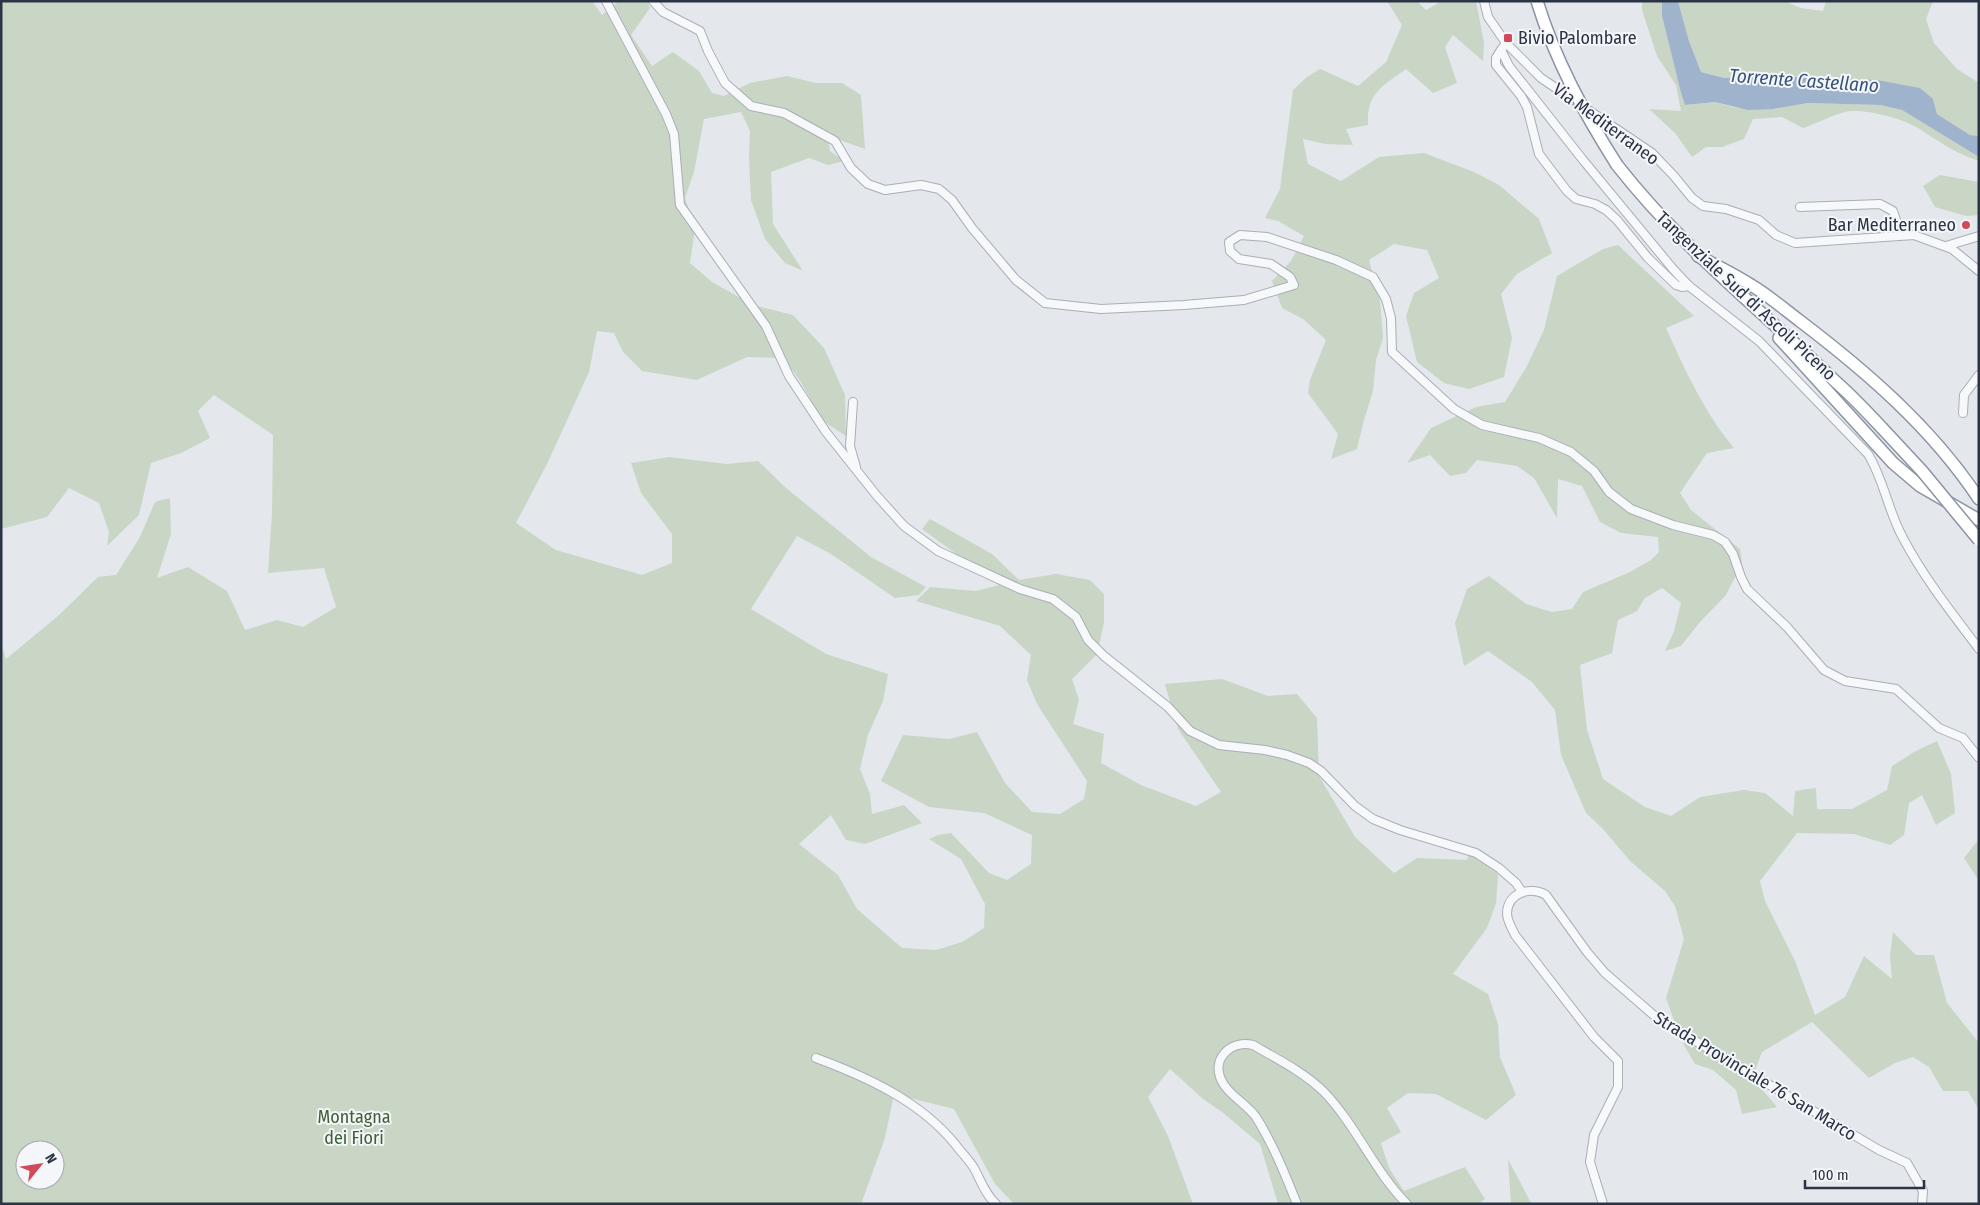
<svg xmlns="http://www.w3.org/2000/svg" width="1980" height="1205" font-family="'Fira Sans Condensed',sans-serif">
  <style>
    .green { fill: #c9d6c5; fill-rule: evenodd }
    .water { fill: #9fb4cc }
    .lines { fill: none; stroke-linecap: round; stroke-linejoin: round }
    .minor-casing { stroke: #a9aeb7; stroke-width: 10 }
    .highway-casing { stroke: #8b94a3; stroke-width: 14 }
    .minor { stroke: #f7f8fa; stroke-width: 8 }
    .highway { stroke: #fff; stroke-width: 11 }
    .highway-bridge-casing { stroke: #8b94a3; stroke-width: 14; stroke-linecap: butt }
    .highway-bridge { stroke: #fff; stroke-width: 11 }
    .poi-dot { fill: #d1495b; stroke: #f4f6f9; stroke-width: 2 }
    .labels { text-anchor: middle; stroke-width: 4; stroke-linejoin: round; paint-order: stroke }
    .poi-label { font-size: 18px; fill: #2b3445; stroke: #f4f6f9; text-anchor: start }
    .street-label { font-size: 18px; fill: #2b3445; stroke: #f4f6f9 }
    .park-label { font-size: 18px; fill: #3f6138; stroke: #f4f6f9 }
    .water-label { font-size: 19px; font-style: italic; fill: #34527a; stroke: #f4f6f9 }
  </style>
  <rect width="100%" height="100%" fill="#e4e7ec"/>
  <!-- green -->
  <g class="green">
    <path d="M1 1H592L602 15 619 1H647L650 8 631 35 652 66 673 52 699 71 712 93 724 96 750 83 787 76 816 83H842L861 95 865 149 837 139 827 132 830 151 844 161 828 165 809 158 771 172 773 224 803 271 785 263 765 239 751 200 749 159 750 131 741 112 704 119 694 172 685 198 695 228 690 263 712 282 753 305 793 315 824 348 845 395 846 436 823 421 799 379 783 358 747 357 697 380 642 371 623 352 614 333 597 331 589 372 547 464 516 523 556 550 642 575 672 563V534L641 493 631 463 669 457 727 464 758 461 786 488 871 557 926 587 919 595 895 598 831 554 797 536 751 609 826 654 888 674 883 701 868 735 860 769 870 794 872 814 904 805 922 823 865 844 846 840 831 815 799 844 838 875 857 909 902 948 936 950 962 942 984 928 985 904 961 859 929 839 938 835 951 833 989 873 1007 880 1031 864 1032 835 984 813 929 807 881 781 903 735 949 739 977 732 1005 783 1032 812 1060 814 1084 799 1087 781 1037 704 1027 680 1031 655 1000 626 916 601 930 587 976 591 999 585 922 529 930 519 992 554 1019 580 1056 574 1090 580 1104 594V623L1097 654 1072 679 1079 700 1073 724 1104 734 1101 763 1141 785 1196 806 1221 792 1178 729 1165 684 1222 679 1268 696 1297 694 1317 718 1319 776 1355 837 1394 873 1417 858 1467 860 1469 854 1498 874 1496 903 1487 928 1453 974 1488 994 1498 1024 1500 1057 1516 1095 1486 1120 1436 1094 1408 1093 1387 1108 1401 1132 1381 1143 1389 1168 1404 1191 1465 1167 1485 1199 1478 1204H1278L1260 1144 1222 1112 1203 1099 1170 1069 1148 1097 1168 1136 1193 1204H1014L995 1184 954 1109 894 1094 885 1138 861 1204H1V644L6 659 58 616 98 577 116 575 140 537 155 502 170 498 171 534 157 578 188 567 227 591 245 630 277 620 303 627 336 607 324 568 268 573 272 514 273 435 214 395 198 411 210 438 181 453 151 463 139 515 107 546 109 532 99 503 69 488 47 517 1 529ZM25 1150H55V1180H25Z"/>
    <path d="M1387 1H1417L1426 10 1442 1H1476L1484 43 1483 61 1453 35 1445 47 1457 83 1433 93 1406 69C1383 86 1366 93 1368 125L1346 129 1353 145 1325 144 1303 139 1308 164 1341 181 1379 157 1424 153 1474 172 1499 185 1539 219 1552 253 1517 274 1501 294 1512 338 1504 377 1469 389 1444 383 1417 362 1406 316 1414 293 1439 278 1427 250 1394 244 1369 260 1380 300 1383 338 1376 360 1373 391 1364 420 1357 449 1331 459 1338 434 1308 393 1310 380 1326 340 1303 319 1282 308 1272 281 1291 261 1304 236 1278 221 1265 218 1280 189 1293 90 1307 77 1320 69 1358 86 1386 62 1402 25Z"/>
    <path d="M1642 1H1662V16L1681 93 1685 105 1715 102 1737 108 1773 109 1808 103 1880 105 1902 110 1979 157V161C1956 154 1937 140 1918 128 1902 118 1869 110 1851 111 1839 112 1815 124 1803 128L1782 117 1753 119 1744 139 1722 147H1706L1692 157 1675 133 1649 109 1681 111 1676 85 1657 56 1642 10Z"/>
    <path d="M1678 1H1784L1801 8 1823 11 1826 1H1933L1926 19 1934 43 1957 69 1979 83V136L1970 135 1937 114 1933 99 1835 77 1773 76 1724 78 1701 72 1689 41Z"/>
    <path d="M1940 175 1979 182V215L1966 216 1935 207 1923 186Z"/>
    <path d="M1618 245 1694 316 1666 328C1685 370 1704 412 1734 448L1707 453 1680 493 1691 510 1740 549 1742 563 1726 595 1700 622 1681 646 1665 651 1674 631 1681 603 1662 588 1645 598 1637 611 1618 620 1612 653 1580 665 1587 730 1603 779 1645 807 1671 816 1700 797 1744 790 1765 793 1793 816 1795 791 1816 788 1817 809H1852L1887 790 1892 766 1914 752 1937 741 1951 774 1955 813 1936 825 1922 795 1909 803 1904 835 1890 845 1854 834 1797 833 1760 881 1765 901 1795 961 1815 1015 1845 997 1864 956 1892 979 1890 956 1893 932 1916 955H1934L1947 1003 1979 1043V1110L1968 1091H1943L1929 1067 1913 1057 1895 1063 1869 1078 1812 1022 1762 1052 1752 1078 1777 1107 1742 1114 1736 1090 1713 1070 1695 1064 1681 1040 1666 998 1684 939 1675 906 1665 891 1630 861 1602 828 1586 813 1561 755 1555 710 1532 682 1488 651 1464 666 1455 623 1467 589 1489 576 1526 604 1552 612 1572 609 1583 592 1630 572 1651 560 1659 552 1658 537 1621 533 1600 522 1582 486 1558 479 1557 518 1534 478 1517 466 1477 460 1466 473 1450 476 1430 455 1407 463 1431 428 1476 407 1505 402 1527 366 1544 330 1557 276 1603 249Z"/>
    <path d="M1979 839V881L1964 858Z"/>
    <path d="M1508 1159 1530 1201 1532 1204H1511Z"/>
  </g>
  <!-- water -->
  <path class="water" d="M1662 1H1678L1689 41 1701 72 1724 78 1773 76 1877 80 1920 88 1933 99 1937 114 1970 135 1979 136V157L1902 110 1880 105 1808 103 1773 109 1748 110 1715 102 1685 105 1681 93 1662 16Z"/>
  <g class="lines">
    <defs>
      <g id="minor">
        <path d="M606 1 666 114 674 134 680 205 766 326 789 376 826 432 877 496 904 526 938 551 1020 589 1053 599 1076 617 1088 640 1104 656 1168 707 1190 731 1219 745 1265 750 1287 755 1309 763 1321 771 1355 806 1373 819 1400 830 1476 853 1499 868 1516 883 1522 892"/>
        <path d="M653 1 663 12 700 31 708 51 725 83 751 106 784 113 835 141 851 168 868 184 885 190 921 185 939 189 952 200 972 228 1016 280 1045 303 1101 309 1184 305 1244 300 1294 285 1290 277 1271 264 1239 259 1230 251 1229 242 1240 235 1267 237 1336 260 1373 277 1386 299 1391 318 1392 352 1454 409 1482 425 1539 438 1571 452 1594 471 1609 492 1631 509 1673 525 1713 535 1725 542 1733 554 1741 577 1747 589 1787 627 1824 670 1845 681 1896 689 1939 728 1963 738 1979 758"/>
        <path d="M1484 1 1488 17 1506 43 1541 78 1652 153 1674 176 1692 198 1703 206 1726 209 1759 220 1776 235 1795 243 1914 235 1952 249 1979 271"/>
        <path d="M1506 43 1501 50 1509 66 1583 160 1673 269 1689 286 1759 341 1868 454C1884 480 1888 511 1903 538 1924 578 1952 613 1979 649"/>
        <path d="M1501 50 1496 58V65L1521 96 1527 107 1539 154 1567 191 1576 199 1595 204 1606 210 1617 220 1648 258 1676 285 1682 287 1689 286"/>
        <path d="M1800 207 1880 204 1893 211 1901 235"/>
        <path d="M1946 246 1979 236"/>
        <path d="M853 402 850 446 856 467"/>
        <path d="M1963 413 1964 395 1979 375"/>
        <path d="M816 1058C867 1077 920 1101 955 1144 961 1152 969 1160 974 1168 981 1181 985 1194 996 1204"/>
        <path d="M1297 1204C1285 1174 1273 1144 1256 1117 1246 1103 1226 1094 1220 1077 1213 1056 1233 1040 1253 1045 1277 1059 1304 1072 1324 1092 1356 1125 1374 1171 1407 1204"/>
        <path d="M1603 1204 1590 1162 1594 1135 1618 1087V1061L1594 1037 1515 935C1512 928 1507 921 1507 913 1508 892 1531 886 1546 895L1587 952 1605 973 1657 1018 1879 1150 1907 1163 1923 1191 1922 1204"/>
      </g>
      <g id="highway">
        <path d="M1617 165C1683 249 1760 309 1836 382 1852 396 1867 412 1882 428"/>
        <path d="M1698 256C1715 265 1734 274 1751 285 1768 295 1784 309 1800 321 1867 372 1932 428 1979 499"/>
        <path d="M1779 338 1893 463 1920 486 1979 520"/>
      </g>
    </defs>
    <!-- minor casing -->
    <use href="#minor" class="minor-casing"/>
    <!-- highway casing -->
    <use href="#highway" class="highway-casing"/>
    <!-- minor -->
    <use href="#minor" class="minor"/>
    <!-- highway -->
    <use href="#highway" class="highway"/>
    <defs>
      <g id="highway-bridge">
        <path d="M1537 1C1555 60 1584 113 1617 165"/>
        <path d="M1882 428 1922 471 1979 540"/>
      </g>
    </defs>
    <!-- highway-bridge casing -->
    <use href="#highway-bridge" class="highway-bridge-casing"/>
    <!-- highway-bridge -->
    <use href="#highway-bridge" class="highway-bridge"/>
  </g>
  <!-- markers -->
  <g class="poi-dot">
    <rect x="1503" y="33" width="10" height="10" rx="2.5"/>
    <circle cx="1966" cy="225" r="5"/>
  </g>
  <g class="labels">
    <!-- poi labels -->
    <g class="poi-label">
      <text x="1518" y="44">Bivio Palombare</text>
      <text x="1956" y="231" text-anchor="end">Bar Mediterraneo</text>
    </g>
    <!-- street labels -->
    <g class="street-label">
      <text transform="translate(1606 124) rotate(36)" y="6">Via Mediterraneo</text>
      <text transform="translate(1746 296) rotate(43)" y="6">Tangenziale Sud di Ascoli Piceno</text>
      <text transform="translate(1755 1076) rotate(31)" y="6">Strada Provinciale 76 San Marco</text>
    </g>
    <!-- park labels -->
    <g class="park-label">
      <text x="354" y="1123">Montagna<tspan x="354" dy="21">dei Fiori</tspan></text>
    </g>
    <!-- water labels -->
    <g class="water-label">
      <text transform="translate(1804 80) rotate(4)" y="7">Torrente Castellano</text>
    </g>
  </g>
  <!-- border -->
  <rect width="1980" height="1205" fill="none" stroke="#2b3445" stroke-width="5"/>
  <!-- north arrow -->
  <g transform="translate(40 1165) rotate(60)"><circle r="24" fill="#f4f6f9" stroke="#a4a8b1"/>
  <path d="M0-4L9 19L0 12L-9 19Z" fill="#d1495b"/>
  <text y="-8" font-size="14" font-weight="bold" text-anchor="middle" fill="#2b3445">N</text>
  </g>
  <!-- scale -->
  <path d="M1805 1180v8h119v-8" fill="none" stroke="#2b3445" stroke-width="2.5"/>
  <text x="1812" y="1180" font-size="15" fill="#2b3445" stroke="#f4f6f9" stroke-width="4" paint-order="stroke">100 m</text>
</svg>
